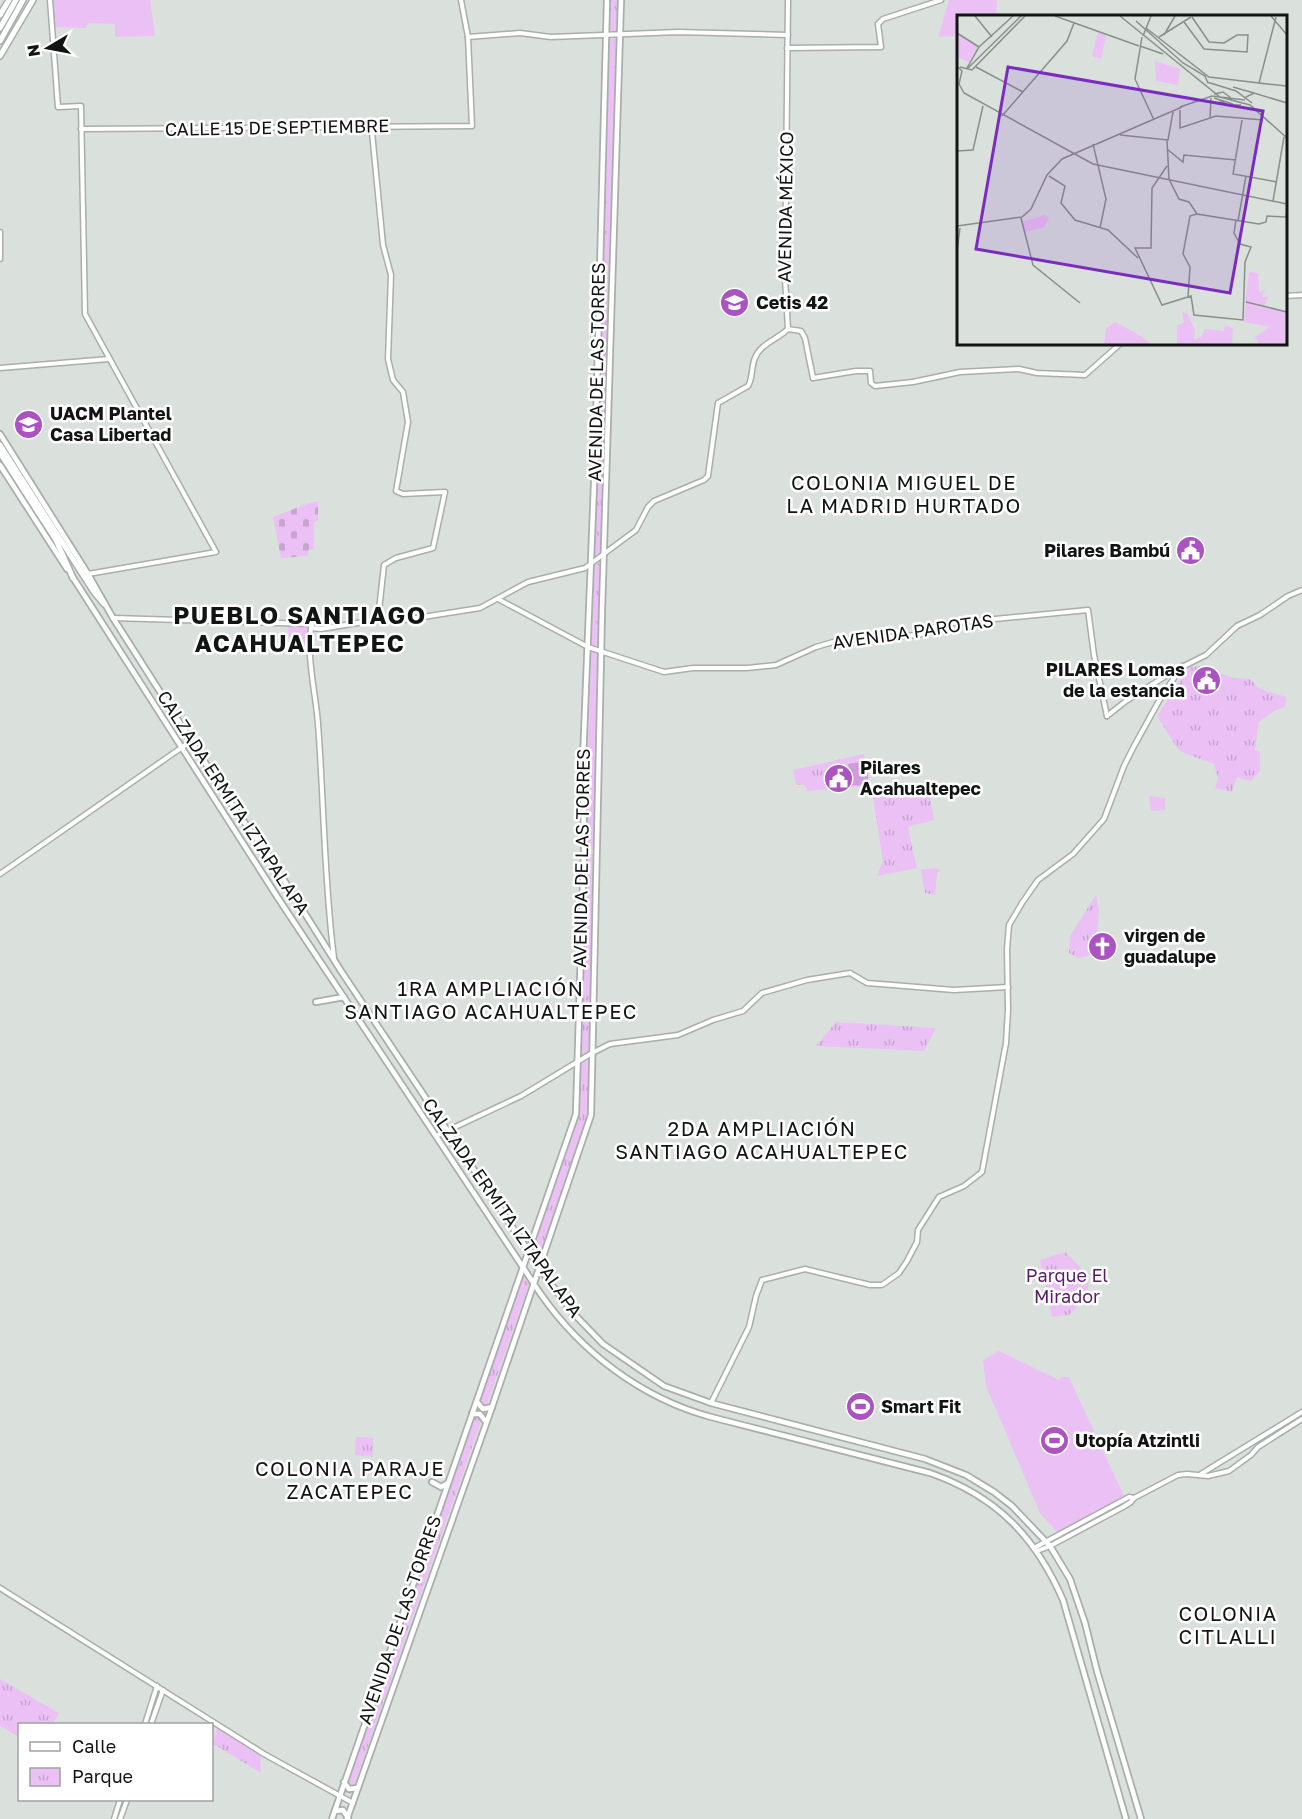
<svg xmlns="http://www.w3.org/2000/svg" width="1302" height="1819" font-family="'Golos Text',sans-serif">
  <style>
    .cemetery { fill: url(#cemetery-stones) }
    .park { fill: url(#park-tufts) }
    .pitch { fill: #ebc0f5 }
    .water { fill: #cf9bdb }
    .lines { fill: none; stroke-linecap: round; stroke-linejoin: round }
    .tertiary-casing { stroke: #a8afab; stroke-width: 7 }
    .primary-casing { stroke: #a8afab; stroke-width: 8 }
    .trunk-casing { stroke: #a8afab; stroke-width: 8 }
    .motorway-casing { stroke: #a8afab; stroke-width: 8 }
    .tertiary { stroke: #fff; stroke-width: 4 }
    .primary { stroke: #fff; stroke-width: 4.5 }
    .trunk { stroke: #fff; stroke-width: 5 }
    .motorway { stroke: #fff; stroke-width: 5 }
    .labels { text-anchor: middle; stroke-width: 5; stroke-linejoin: round; paint-order: stroke }
    .street-label { font-size: 18px; fill: #121413; stroke: #fff }
    .poi-label { font-size: 18px; font-weight: bold; fill: #121413; stroke: #fff; text-anchor: start }
    .park-label { font-size: 18px; fill: #5a1c68; stroke: #fff }
    .neighbourhood-label { font-size: 20px; letter-spacing: 1.5px; fill: #121413; stroke: #fff }
    .district-label { font-size: 24px; font-weight: bold; letter-spacing: 1.5px; fill: #121413; stroke: #fff }
    .inset-road { fill: none; stroke: #8a8f8c; stroke-width: 1.5 }
    .view { fill: #7b2cbf; fill-opacity: 0.15; stroke: #7b2cbf; stroke-width: 3 }
    .inset-edge { fill: none; stroke: #121413; stroke-width: 3 }
  </style>
  <defs>
    <pattern id="cemetery-stones" width="16" height="16" patternUnits="userSpaceOnUse" patternTransform="scale(1.5)"><rect width="16" height="16" fill="#ebc0f5"/><path d="M2 7V4a2 2 0 0 1 4 0v3zM10 15v-3a2 2 0 0 1 4 0v3z" fill="#c8a4d1"/></pattern>
    <pattern id="park-tufts" width="24" height="20" patternUnits="userSpaceOnUse" patternTransform="scale(1.5)"><rect width="24" height="20" fill="#ebc0f5"/><path d="M3 7l-1-3M5 7V3M7 7l1-3M15 17l-1-3M17 17v-4M19 17l1-3" fill="none" stroke="#c8a4d1"/></pattern>
  </defs>
  <rect width="100%" height="100%" fill="#dae1dd"/>
  <!-- cemetery -->
  <path class="cemetery" d="M312 502H318V520L314 523V549L308 550V556L281 558 273 517Z"/>
  <!-- park -->
  <g class="park">
    <path d="M609 0H620L617 32 609 30Z"/>
    <path d="M610 39H618L602 550 594 558 608 41Z"/>
    <path d="M602 560 600 647 590 645 592 569Z"/>
    <path d="M288 624 307 625 309 647 298 650V637L289 638Z"/>
    <path d="M591 652 599 654 594 849H585Z"/>
    <path d="M1198 666 1234 678 1250 679 1260 689 1286 697 1285 707 1276 710 1259 722 1255 750 1260 752V771L1251 781 1237 777 1232 792 1215 788 1218 778 1214 764 1184 753 1177 748 1157 716 1188 668Z"/>
    <path d="M864 754 870 786 807 791 805 785H796L793 770Z"/>
    <path d="M918 784 930 794 934 820 908 827 917 868 877 876 883 861 871 786Z"/>
    <path d="M1149 796 1165 798V810L1151 811Z"/>
    <path d="M586 854H594L590 1051 578 1058Z"/>
    <path d="M935 868 940 870 937 874 935 895 925 893 921 870Z"/>
    <path d="M1096 895 1099 911 1097 934 1104 936 1108 952 1078 958 1069 953 1070 936Z"/>
    <path d="M836 1022 936 1028 924 1051 816 1046Z"/>
    <path d="M590 1060 587 1123 540 1261 533 1250 577 1120 579 1065Z"/>
    <path d="M1065 1252 1087 1274C1093 1290 1080 1305 1069 1315L1052 1317 1040 1260Z"/>
    <path d="M524 1275 529 1284 351 1794 345 1792Z"/>
    <path d="M356 1437 373 1438V1457L355 1455Z"/>
    <path d="M0 1679 59 1713 53 1724H20L19 1737 0 1726Z"/>
    <path d="M219 1725 260 1751 261 1773 212 1743Z"/>
  </g>
  <!-- pitch -->
  <g class="pitch">
    <path d="M54 0H150L155 36 115 37V24L89 23 85 28 54 27 52 7Z"/>
    <path d="M949 0H997L996 16H958V36L938 37Z"/>
    <path d="M1050 1270 1059 1271 1057 1288 1048 1287Z"/>
    <path d="M999 1351 1059 1380 1062 1377H1069L1124 1496 1058 1533 1040 1513 986 1386 983 1360Z"/>
  </g>
  <!-- water -->
  <path class="water" d="M865 761 870 786 851 785 848 764Z"/>
  <g class="lines">
    <defs>
      <g id="tertiary">
        <path d="M50 0 58 107 81 106 85 314 216 552 88 574"/>
        <path d="M468 37 520 33 551 37 678 32 788 35"/>
        <path d="M787 48 881 47 878 24 883 19 941 0"/>
        <path d="M373 127 372 132 383 245 391 275 388 359 393 380 403 392 408 422 396 491 403 494 445 492 433 548 396 558 384 565 378 619"/>
        <path d="M81 129 472 126 468 37 461 0"/>
        <path d="M0 232V259"/>
        <path d="M1286 296 1302 295"/>
        <path d="M788 329 801 331 805 338 813 378 856 371H870L871 383 875 386 913 382 960 372 1019 369 1037 373 1085 375 1120 344"/>
        <path d="M0 368 109 359"/>
        <path d="M498 599 588 647 664 672 693 668H747L776 665 816 647 840 640 918 635C927 633 934 627 943 624L1088 610 1094 655 1107 716"/>
        <path d="M113 618 312 624C305 652 316 694 318 724 324 802 324 881 334 958"/>
        <path d="M311 628 321 629 381 619 404 620 480 608 528 582 585 568 636 530 648 507 654 501 704 480 708 476 718 403 748 386C753 378 751 367 755 358 760 344 778 339 788 329L785 278 788 0"/>
        <path d="M1107 716 1126 701 1172 672 1206 655 1237 626 1260 615 1288 596 1302 590"/>
        <path d="M0 874 191 741"/>
        <path d="M436 1136 521 1096 592 1053 610 1044 678 1035 713 1020 743 1011 762 993 807 980 850 973 867 983 880 984 954 990 1008 987"/>
        <path d="M711 1403 749 1327 756 1296 762 1280 805 1269 870 1285H882L899 1273 907 1261 917 1242 918 1230 939 1197 964 1186 982 1172 1006 1043 1008 1010 1007 949 1009 925 1022 903 1038 880 1073 854 1104 819 1124 766 1133 748 1160 699 1182 666"/>
        <path d="M1201 1474 1302 1412"/>
        <path d="M1034 1548 1129 1497 1134 1498 1178 1475 1187 1474 1208 1476 1229 1471 1251 1455 1258 1447 1302 1419"/>
        <path d="M1037 1551 1050 1546 1123 1507 1131 1502 1134 1498"/>
        <path d="M0 1588 264 1754 353 1803"/>
        <path d="M145 1724 157 1686"/>
        <path d="M151 1724 163 1690"/>
        <path d="M114 1819 120 1800"/>
        <path d="M120 1819 127 1800"/>
      </g>
      <g id="primary">
        <path d="M0 434 88 574 113 618 236 811 265 850 341 971 447 1130 550 1283 576 1316 603 1344 664 1386 711 1403 925 1459 966 1475 994 1492 1012 1506 1050 1546 1070 1579 1085 1623 1097 1671 1141 1819"/>
        <path d="M0 465 67 569"/>
        <path d="M72 576 278 898 540 1293C581 1352 641 1398 711 1417L930 1473C996 1496 1035 1536 1063 1600L1126 1819"/>
        <path d="M316 1002 344 997"/>
        <path d="M477 1402 483 1409 492 1407"/>
        <path d="M472 1414H480L486 1422"/>
        <path d="M432 1482 441 1487 448 1483"/>
        <path d="M344 1782 349 1789 358 1788"/>
        <path d="M335 1811 343 1810 348 1818"/>
        <path d="M332 1819 576 1114 584 851 583 760 595 460 607 0"/>
        <path d="M347 1819 492 1407 591 1115 602 610 621 0"/>
      </g>
      <g id="trunk">
        <path d="M0 15 9 0"/>
        <path d="M0 56 33 0"/>
      </g>
      <g id="motorway">
        <path d="M0 28 16 0"/>
        <path d="M0 41 23 0"/>
        <path d="M0 445 94 592 104 604"/>
        <path d="M0 453 56 540 73 578"/>
      </g>
    </defs>
    <!-- tertiary casing -->
    <use href="#tertiary" class="tertiary-casing"/>
    <!-- primary casing -->
    <use href="#primary" class="primary-casing"/>
    <!-- trunk casing -->
    <use href="#trunk" class="trunk-casing"/>
    <!-- motorway casing -->
    <use href="#motorway" class="motorway-casing"/>
    <!-- tertiary -->
    <use href="#tertiary" class="tertiary"/>
    <!-- primary -->
    <use href="#primary" class="primary"/>
    <!-- trunk -->
    <use href="#trunk" class="trunk"/>
    <!-- motorway -->
    <use href="#motorway" class="motorway"/>
  </g>
  <!-- icons -->
  <defs>
    <symbol id="university-disc" viewBox="-11 -11 22 22"><circle r="9.5" fill="#ab53c0" stroke="#fff"/><path d="M0-5L7-2L0 1L-7-2ZM-4 1L0 2.5L4 1V4Q0 6-4 4Z" fill="#fff"/></symbol>
    <symbol id="civic-disc" viewBox="-11 -11 22 22"><circle r="9.5" fill="#ab53c0" stroke="#fff"/><path d="M-.6-6.5H3V-4.5H.6V-3L4-1V1h2V6H-6V1h2V-1L-.6-3ZM-1.2 2.5V6h2.4V2.5Z" fill="#fff"/></symbol>
    <symbol id="church-disc" viewBox="-11 -11 22 22"><circle r="9.5" fill="#ab53c0" stroke="#fff"/><path d="M-1.2-6h2.4v3.5h3.3v2.4h-3.3V6h-2.4V-.1h-3.3v-2.4h3.3Z" fill="#fff"/></symbol>
    <symbol id="stadium-disc" viewBox="-11 -11 22 22"><circle r="9.5" fill="#ab53c0" stroke="#fff"/><path d="M0-5a6.5 5 0 1 0 0 10a6.5 5 0 1 0 0-10ZM-3.5-1.8h7v3.6h-7Z" fill="#fff"/></symbol>
  </defs>
  <g fill-rule="evenodd">
    <use href="#university-disc" x="718" y="286" width="33" height="33"/>
    <use href="#university-disc" x="12" y="408" width="33" height="33"/>
    <use href="#civic-disc" x="1174" y="534" width="33" height="33"/>
    <use href="#civic-disc" x="1190" y="664" width="33" height="33"/>
    <use href="#civic-disc" x="822" y="762" width="33" height="33"/>
    <use href="#church-disc" x="1086" y="930" width="33" height="33"/>
    <use href="#stadium-disc" x="844" y="1390" width="33" height="33"/>
    <use href="#stadium-disc" x="1038" y="1424" width="33" height="33"/>
  </g>
  <g class="labels">
    <!-- street labels -->
    <g class="street-label">
      <text transform="translate(277 128) rotate(-1)" y="6">CALLE 15 DE SEPTIEMBRE</text>
      <text transform="translate(786 207) rotate(-89)" y="6">AVENIDA MÉXICO</text>
      <text transform="translate(597 372) rotate(-89)" y="6">AVENIDA DE LAS TORRES</text>
      <text transform="translate(913 632) rotate(-8)" y="6">AVENIDA PAROTAS</text>
      <text transform="translate(233 803) rotate(57)" y="6">CALZADA ERMITA IZTAPALAPA</text>
      <text transform="translate(582 858) rotate(-89)" y="6">AVENIDA DE LAS TORRES</text>
      <text transform="translate(502 1208) rotate(55)" y="6">CALZADA ERMITA IZTAPALAPA</text>
      <text transform="translate(400 1620) rotate(-71)" y="6">AVENIDA DE LAS TORRES</text>
    </g>
    <!-- poi labels -->
    <g class="poi-label">
      <text x="756" y="309">Cetis 42</text>
      <text x="50" y="420">UACM Plantel<tspan x="50" dy="21">Casa Libertad</tspan></text>
      <text x="1170" y="557" text-anchor="end">Pilares Bambú</text>
      <text x="1185" y="676" text-anchor="end">PILARES Lomas<tspan x="1185" dy="21">de la estancia</tspan></text>
      <text x="860" y="774">Pilares<tspan x="860" dy="21">Acahualtepec</tspan></text>
      <text x="1124" y="942">virgen de<tspan x="1124" dy="21">guadalupe</tspan></text>
      <text x="881" y="1413">Smart Fit</text>
      <text x="1075" y="1447">Utopía Atzintli</text>
    </g>
    <!-- park labels -->
    <g class="park-label">
      <text x="1067" y="1282">Parque El<tspan x="1067" dy="21">Mirador</tspan></text>
    </g>
    <!-- neighbourhood labels -->
    <g class="neighbourhood-label">
      <text x="904" y="490">COLONIA MIGUEL DE<tspan x="904" dy="23">LA MADRID HURTADO</tspan></text>
      <text x="491" y="996">1RA AMPLIACIÓN<tspan x="491" dy="23">SANTIAGO ACAHUALTEPEC</tspan></text>
      <text x="762" y="1136">2DA AMPLIACIÓN<tspan x="762" dy="23">SANTIAGO ACAHUALTEPEC</tspan></text>
      <text x="350" y="1476">COLONIA PARAJE<tspan x="350" dy="23">ZACATEPEC</tspan></text>
      <text x="1228" y="1621">COLONIA<tspan x="1228" dy="23">CITLALLI</tspan></text>
    </g>
    <!-- district labels -->
    <g class="district-label">
      <text x="300" y="624">PUEBLO SANTIAGO<tspan x="300" dy="28">ACAHUALTEPEC</tspan></text>
    </g>
  </g>
  <!-- overview -->
  <g transform="translate(957 15)">
    <rect width="330" height="330" fill="#dae1dd"/>
    <path d="M289 288 330 297V329H302L298 322 313 312 287 307ZM225 297 230 298 238 315 237 325 244 322 248 314 267 316 268 311 276 313 275 329H220V311L227 307ZM158 307 186 322 193 329H147L149 314Z" fill="#ebc0f5"/>
    <path d="M141 17 149 20 144 44 135 41Z" fill="#ebc0f5"/>
    <path d="M0 19 22 32 12 47 0 42ZM292 257 301 258 302 277 308 274 305 282H311L307 292 288 287Z" fill="#ebc0f5"/>
    <path d="M198 46 223 54 221 70 199 66ZM88 200 92 203 87 212 69 217 65 207Z" fill="#ebc0f5"/>
    <path class="inset-road" d="M18 1 35 22M98 1 182 31M163 1 263 82 293 90 330 123M314 1 330 20M319 2 302 68 330 71M179 6 226 48 248 61 251 68M227 7 247 34 290 37 291 20H280L267 28 252 27 235 2M189 13 252 62 302 68M0 18 22 32M207 20 218 1M186 21 194 1M185 22 178 64 197 105M202 22 234 2M183 31 206 39M0 51 5 56 2 69 7 78 136 149 330 189M3 52 15 55 68 1M19 52 66 77M10 53 22 32 56 1M10 54 64 1M250 67 279 76 295 88M276 72 297 78M257 79 266 77 274 83M257 83 276 89M287 83 297 78 330 88M262 85 270 90H284M223 92 255 81 288 85M223 95V113L259 101 306 105M45 101 110 26 117 8M253 103 254 83M285 105 276 159 320 167M163 120 211 125 216 97M210 125 212 164 222 184 232 187 240 199 302 209 309 207 310 201 329 202 330 196M136 129 149 184 143 213M210 134 226 147 227 140 279 145M0 136 16 135 26 91M210 151 195 173 194 233H178L205 290 234 281 237 300 286 305 288 247 294 232 283 229 277 218 279 205M92 161 108 171 104 188 118 205 151 215 181 243M316 186 327 122M64 203 76 250 123 288M281 206 289 161M0 211 65 202 74 194 90 160 105 144 225 92M0 236 3 213M231 282 233 252 226 239 233 201 240 199M289 287 330 297"/>
    <path class="view" d="M51 52 306 96 273 278 19 234Z"/>
    <rect width="330" height="330" class="inset-edge"/>
  </g>
  <!-- legend -->
  <rect x="18" y="1723" width="195" height="78" fill="#ffffff" stroke="#a0a1a1" stroke-width="1.5"/>
  <rect x="30" y="1742" width="30" height="9" fill="#ffffff" stroke="#a0a1a1" stroke-width="1.5"/>
  <text x="72" y="1753" font-size="18" fill="#121413">Calle</text>
  <rect x="30" y="1768" width="30" height="18" fill="url(#park-tufts)" stroke="#a0a1a1" stroke-width="1.5"/>
  <text x="72" y="1783" font-size="18" fill="#121413">Parque</text>
  <!-- north arrow -->
  <g transform="translate(48 48) rotate(260)" stroke="#ffffff" stroke-width="4.5" paint-order="stroke">
  <path d="M0-4.5L10 22L0 15L-10 22Z" fill="#121413"/>
  <text y="-9" font-size="16" font-weight="bold" text-anchor="middle" fill="#121413">N</text>
  </g>
</svg>
